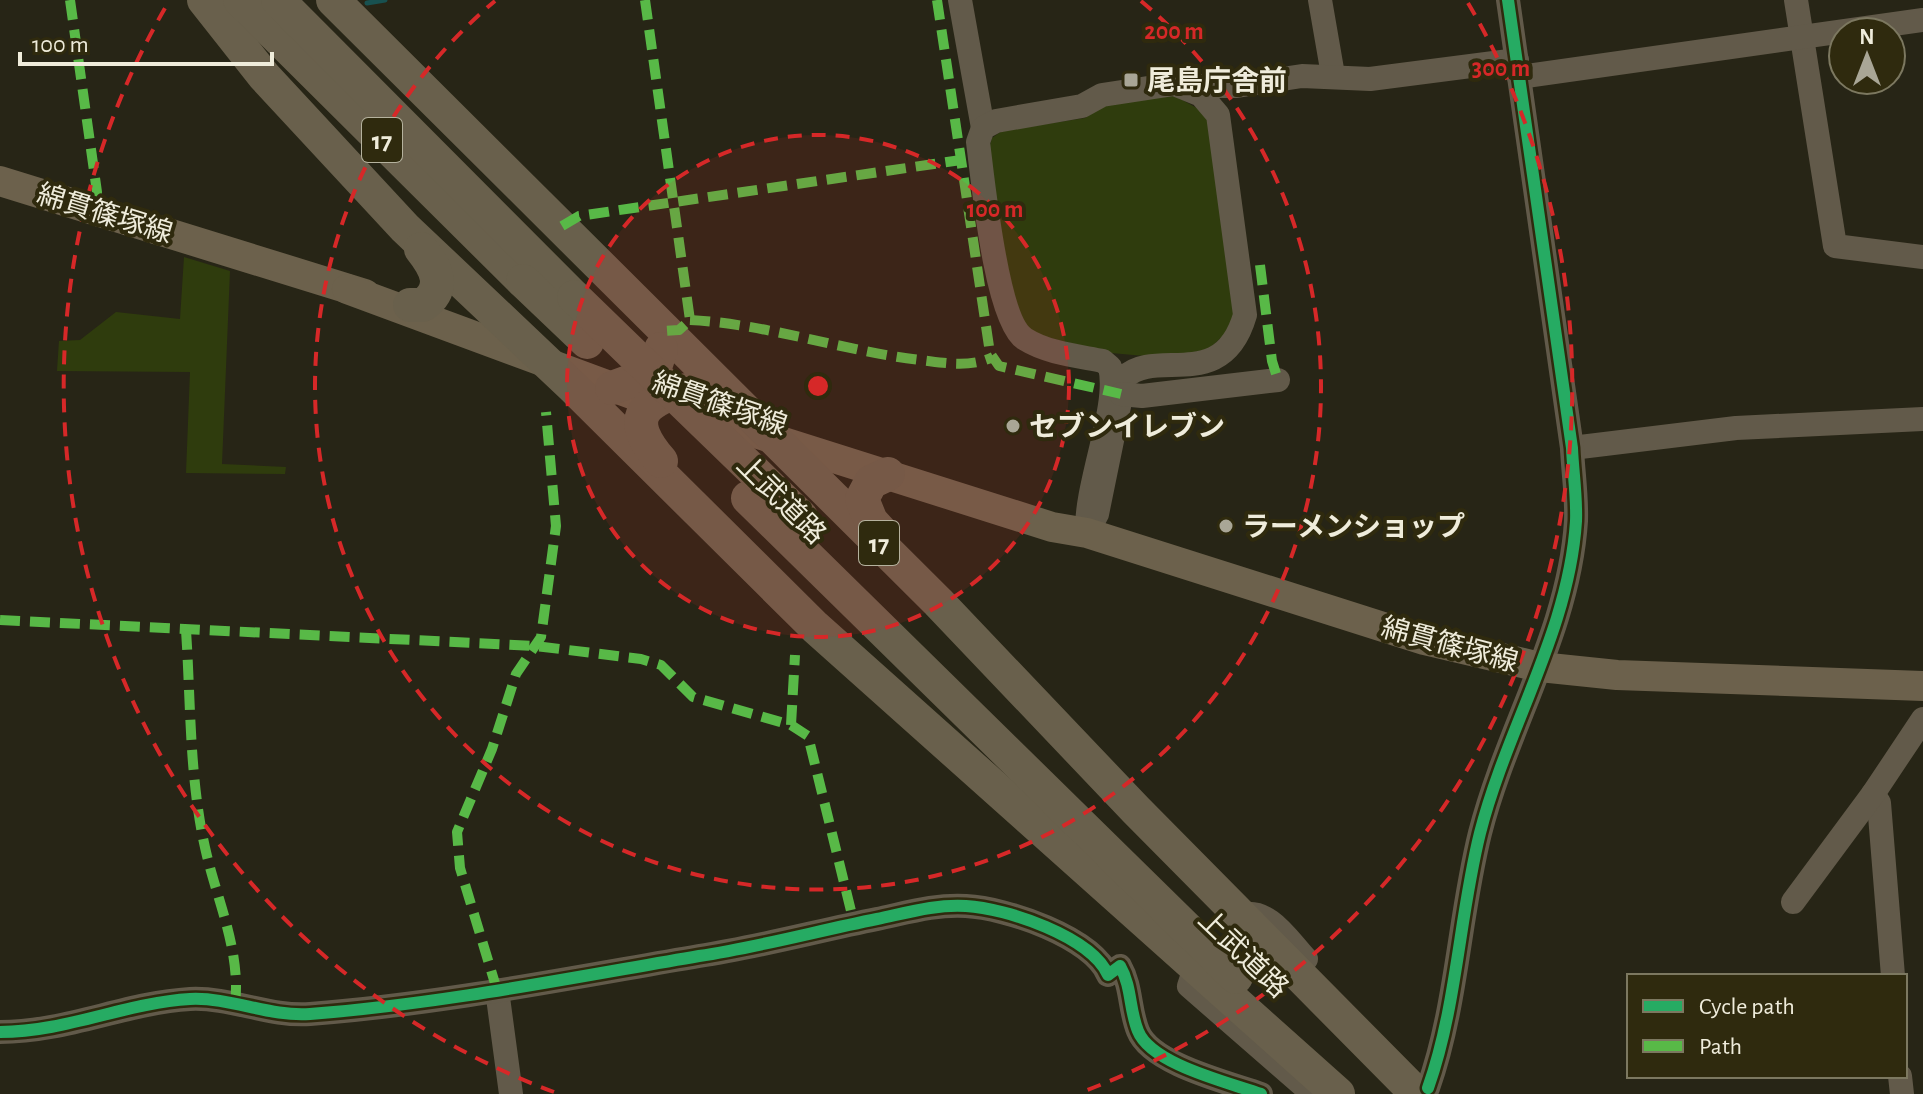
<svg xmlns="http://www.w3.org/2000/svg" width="1923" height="1094" font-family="'Alegreya Sans','Noto Sans JP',sans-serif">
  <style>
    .green { fill: #2f3c0d }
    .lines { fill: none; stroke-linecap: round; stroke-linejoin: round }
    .stream { stroke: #185150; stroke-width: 5 }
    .minor { stroke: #625a4a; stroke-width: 24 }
    .major { stroke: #6c614c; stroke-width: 30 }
    .highway { stroke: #69604c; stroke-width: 34 }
    .highway-bridge { stroke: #69604c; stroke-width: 34 }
    .quiet { stroke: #58b947; stroke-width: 10; stroke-dasharray: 20 10; stroke-linecap: butt }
    .cycleway-casing { stroke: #2f2a0e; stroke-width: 17 }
    .cycleway { stroke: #26ab63; stroke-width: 12 }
    .ring { fill: none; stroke: #d62828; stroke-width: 4; stroke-dasharray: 14 10 }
    .poi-dot { fill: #a9a696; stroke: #2f2a0e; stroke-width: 3 }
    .labels { text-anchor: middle; stroke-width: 8; stroke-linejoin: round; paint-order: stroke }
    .shield { fill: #2f2a0e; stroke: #b5b29e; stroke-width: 2 }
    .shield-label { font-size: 26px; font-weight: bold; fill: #efecdb }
    .poi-label { font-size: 28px; font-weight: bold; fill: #efecdb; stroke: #2f2a0e; text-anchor: start }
    .street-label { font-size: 28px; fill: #efecdb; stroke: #2f2a0e }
    .centre { fill: #d62828; stroke: #2f2a0e; stroke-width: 4 }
    .ring-label { font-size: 24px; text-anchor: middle; font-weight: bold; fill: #d62828; stroke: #2f2a0e; stroke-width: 8; stroke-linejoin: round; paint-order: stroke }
  </style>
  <rect width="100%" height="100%" fill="#272516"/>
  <!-- green -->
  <g class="green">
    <path d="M1175 96 1204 112 1211 125 1238 302 1230 329 1209 349 1167 358 1111 353 1034 334 1011 305 988 152 992 138 1002 131 1085 118 1107 103Z"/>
    <path d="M184 257 230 271 222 464 286 467 285 474 186 473 190 372 57 371 59 341 80 340 116 312 180 319Z"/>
  </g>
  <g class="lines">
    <!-- stream -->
    <path class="stream" d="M367 3 385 0"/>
    <!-- minor -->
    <g class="minor">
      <path d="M960 0 983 128"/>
      <path d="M1320 0 1333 75"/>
      <path d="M1796 0 1835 246 1923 257"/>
      <path d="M1519 77 1923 20"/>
      <path d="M1174 84 1201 95 1218 115 1245 315C1222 394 1157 347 1125 377L1097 514 1087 533C1085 485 1120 406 1110 367L1103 361C1078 356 1047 353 1025 339 996 321 983 180 978 142L983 128 996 121 1082 106 1102 95Z"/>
      <path d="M1188 86H1237L1302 76 1370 79 1517 60"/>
      <path d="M1121 394 1142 396 1278 380"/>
      <path d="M1572 448 1736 428 1923 419"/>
      <path d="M1873 794 1879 803 1893 976"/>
      <path d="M1793 902 1873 794 1923 719"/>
      <path d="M1240 915C1269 907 1288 940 1306 959"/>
      <path d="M1195 968 1189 986 1313 1094"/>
      <path d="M497 990 511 1094"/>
      <path d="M0 1032C66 1032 125 1003 190 999 231 997 269 1017 310 1014 440 1004 570 978 699 956 759 947 817 931 877 919 906 913 936 904 966 906 1006 908 1092 937 1108 975L1120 966C1132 987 1129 1009 1138 1031 1151 1064 1227 1082 1261 1094"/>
      <path d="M1900 1076 1902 1094"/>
      <path d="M1428 1088C1457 1006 1459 917 1480 833 1507 727 1569 631 1576 521 1577 497 1573 472 1572 448L1508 0"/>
    </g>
    <!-- major -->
    <g class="major">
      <path d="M0 181 365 294"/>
      <path d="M347 289 634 395"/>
      <path d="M695 414 1052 527 1087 533 1424 640 1540 667 1617 675 1923 686"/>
    </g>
    <!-- highway -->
    <g class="highway">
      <path d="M204 0 264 76 405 228 573 387 815 627 1338 1094"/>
      <path d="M240 0 523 281"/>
      <path d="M278 0 574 297"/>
      <path d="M333 0 938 602 1136 810 1417 1094"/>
      <path d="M410 305H423C447 288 436 268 421 249"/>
      <path d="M612 388 653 373 661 349"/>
      <path d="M661 461C626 421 639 401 686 390"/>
      <path d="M748 498 1236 977"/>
      <path d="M882 533 871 521 862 499 871 482 888 474"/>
    </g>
    <!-- highway-bridge -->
    <g class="highway-bridge">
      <path d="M523 281 587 342"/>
      <path d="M574 297 801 517"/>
    </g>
    <!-- quiet -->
    <g class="quiet">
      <path d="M70 0 97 192 94 210"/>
      <path d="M645 0 690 320 679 330 665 331"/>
      <path d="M937 0 990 353 999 366 1121 394"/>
      <path d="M562 226 579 216 961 160"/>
      <path d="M1260 265 1272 361 1278 380"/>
      <path d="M690 320C768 324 843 351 920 360 946 363 969 368 993 357"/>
      <path d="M0 620 536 646 641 659 661 665 693 697 791 725 808 736 854 923"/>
      <path d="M186 630C191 704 189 783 207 856 219 905 241 953 235 1005"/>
      <path d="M791 725 795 655"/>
      <path d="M497 990 460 868 457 832 492 749 516 674 541 637 556 526 546 412"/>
    </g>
    <defs>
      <g id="cycleway">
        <path d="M0 1032C66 1032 125 1003 190 999 231 997 269 1017 310 1014 440 1004 570 978 699 956 759 947 817 931 877 919 906 913 936 904 966 906 1006 908 1092 937 1108 975L1120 966C1132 987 1129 1009 1138 1031 1151 1064 1227 1082 1261 1094"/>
        <path d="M1428 1088C1457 1006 1459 917 1480 833 1507 727 1569 631 1576 521 1577 497 1573 472 1572 448L1508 0"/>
      </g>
    </defs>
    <!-- cycleway casing -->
    <use href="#cycleway" class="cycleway-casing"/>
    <!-- cycleway -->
    <use href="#cycleway" class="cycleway"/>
  </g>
  <!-- distance rings -->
  <circle cx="818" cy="386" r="251" fill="#d62828" fill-opacity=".12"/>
  <g class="ring">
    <circle cx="818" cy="386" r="251"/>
    <path d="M1141 1A503 503 0 1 1 495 1"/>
    <path d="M554 1092A754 754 0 0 1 168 3M1468 3A754 754 0 0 1 1082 1092"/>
  </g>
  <!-- markers -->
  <g class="poi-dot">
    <rect x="1123" y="72" width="16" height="16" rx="4"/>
    <circle cx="1013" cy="426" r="8"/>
    <circle cx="1226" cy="526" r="8"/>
  </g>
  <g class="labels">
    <!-- shield labels -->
    <g class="shield">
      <rect x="362" y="118" width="40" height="44" rx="6"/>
      <rect x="859" y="521" width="40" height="44" rx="6"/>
    </g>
    <g class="shield-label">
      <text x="382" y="149">17</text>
      <text x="879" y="552">17</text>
    </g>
    <!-- poi labels -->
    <g class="poi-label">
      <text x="1147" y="90">尾島庁舎前</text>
      <text x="1029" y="436">セブンイレブン</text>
      <text x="1242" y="536">ラーメンショップ</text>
    </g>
    <!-- street labels -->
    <g class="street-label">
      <text transform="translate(105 213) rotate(17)" y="10">綿貫篠塚線</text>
      <text transform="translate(720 403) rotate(19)" y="10">綿貫篠塚線</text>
      <text transform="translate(782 499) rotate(45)" y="10">上武道路</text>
      <text transform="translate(1450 644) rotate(15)" y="10">綿貫篠塚線</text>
      <text transform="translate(1244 953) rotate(44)" y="10">上武道路</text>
    </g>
  </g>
  <circle cx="818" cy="386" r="12" class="centre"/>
  <g class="ring-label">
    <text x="1174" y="39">200 m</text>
    <text x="1501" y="76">300 m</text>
    <text x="995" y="217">100 m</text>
  </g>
  <!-- legend -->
  <rect x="1627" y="974" width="280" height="104" fill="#2f2a0e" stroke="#7c7860" stroke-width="2"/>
  <rect x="1643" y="1000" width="40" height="12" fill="#26ab63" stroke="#7c7860" stroke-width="2"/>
  <text x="1699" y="1014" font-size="24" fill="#efecdb">Cycle path</text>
  <rect x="1643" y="1040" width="40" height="12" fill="#58b947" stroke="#7c7860" stroke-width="2"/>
  <text x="1699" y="1054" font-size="24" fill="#efecdb">Path</text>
  <!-- north arrow -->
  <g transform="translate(1867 56)"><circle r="38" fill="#2f2a0e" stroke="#7c7860" stroke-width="2"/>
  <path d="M0-6L14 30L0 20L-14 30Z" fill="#a9a696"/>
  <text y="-12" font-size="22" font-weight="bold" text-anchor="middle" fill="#efecdb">N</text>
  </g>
  <!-- scale -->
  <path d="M20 52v12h252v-12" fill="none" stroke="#efecdb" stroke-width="4"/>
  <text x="32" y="52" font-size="24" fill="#efecdb" stroke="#2f2a0e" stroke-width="6" paint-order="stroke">100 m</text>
</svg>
